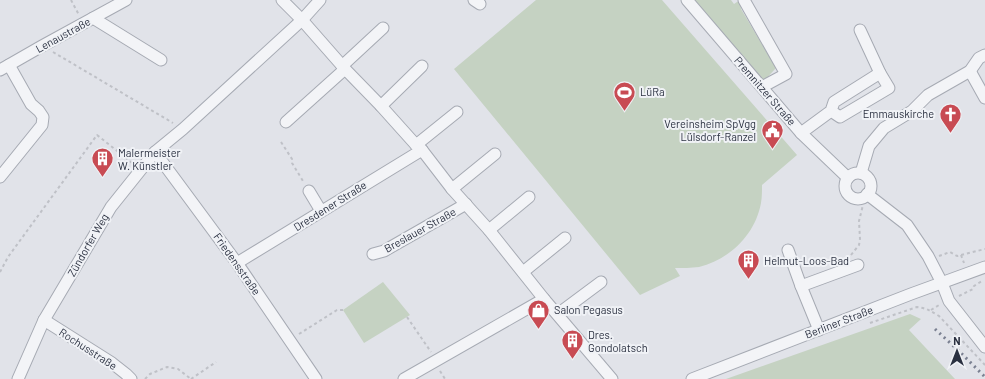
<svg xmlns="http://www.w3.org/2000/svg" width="985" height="379" font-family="Barlow,sans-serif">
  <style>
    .green { fill: #c5d2c2 }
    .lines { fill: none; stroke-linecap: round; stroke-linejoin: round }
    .minor-casing { stroke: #a6aab3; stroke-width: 13 }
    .path { stroke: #bfc1c7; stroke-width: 2; stroke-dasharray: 3 3; stroke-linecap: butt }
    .minor { stroke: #f3f4f7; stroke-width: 11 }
    .rail { stroke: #7b8192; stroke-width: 3; stroke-dasharray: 2 4; stroke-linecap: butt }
    .labels { text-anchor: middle; stroke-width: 4; stroke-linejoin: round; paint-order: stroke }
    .street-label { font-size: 11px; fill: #2a3040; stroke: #f0f2f6 }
    .poi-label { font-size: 11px; fill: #2a3040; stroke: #f0f2f6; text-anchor: start }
  </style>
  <rect width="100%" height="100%" fill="#e1e3e9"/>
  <!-- green -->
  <g class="green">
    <path d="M536 0H662L797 155 762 185C762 191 762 197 761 203 755 235 730 259 699 267 691 268 683 268 675 268L680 276 640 295 454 69Z"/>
    <path d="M691 0H731L734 4 740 0 741 9 776 68 763 82Z"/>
    <path d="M383 282 410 315 364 343 343 310Z"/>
    <path d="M910 314 921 319 909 330 955 379H726Z"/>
  </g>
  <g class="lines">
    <defs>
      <g id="minor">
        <path d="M282 0 302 20 345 69 381 106 416 145 422 150 452 189 489 230 544 299 612 379"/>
        <path d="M474 0 480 4"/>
        <path d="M687 0 801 133 848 178"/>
        <path d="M744 0 786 74 762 87"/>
        <path d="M93 18 161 60"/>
        <path d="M860 30 880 73"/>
        <path d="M342 66 383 28"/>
        <path d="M0 70 42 46 126 0"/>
        <path d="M970 71 985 98"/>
        <path d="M381 106 422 66"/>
        <path d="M286 122 345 69"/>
        <path d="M801 133 831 111 840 117 889 88 880 73 834 102 831 111"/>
        <path d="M416 145 457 112"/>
        <path d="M155 152 237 263 316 379"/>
        <path d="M861 173 869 146 884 128 912 111 928 95 970 71 979 58 985 55"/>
        <circle cx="858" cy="186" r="13"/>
        <path d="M0 177 42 125 43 117 39 111 31 104 9 65"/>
        <path d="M452 189 495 154"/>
        <path d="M309 191 321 211"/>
        <path d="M867 194 907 225 928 256 942 283 949 301 985 347"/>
        <path d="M489 230 529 197"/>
        <path d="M788 250 801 286 819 330"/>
        <path d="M373 254 384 251 466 204"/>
        <path d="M237 263 422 150"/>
        <path d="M523 272 565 238"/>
        <path d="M801 286 858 265"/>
        <path d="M558 314 601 282"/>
        <path d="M44 320 112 363 126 374 131 379"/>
        <path d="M18 379 44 320 111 207 155 152 183 129 302 20 320 0"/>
        <path d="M404 379 544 299"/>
        <path d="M692 379 911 294 985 267"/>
      </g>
    </defs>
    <!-- minor casing -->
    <use href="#minor" class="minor-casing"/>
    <!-- path -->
    <g class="path">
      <path d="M71 0 79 15"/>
      <path d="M53 52 173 123"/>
      <path d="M281 142 292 159V163L303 181"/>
      <path d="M851 255 859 245 860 239 859 221 863 205"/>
      <path d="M961 255 964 263"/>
      <path d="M939 256 950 252 957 256 985 249"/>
      <path d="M0 272 8 257 97 135 121 154 132 163"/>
      <path d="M959 296 973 289 974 286 982 281"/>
      <path d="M931 310 939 305"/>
      <path d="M407 317 431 352"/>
      <path d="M870 323 917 307C926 308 931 311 939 316L985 365"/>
      <path d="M299 334 337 310H343"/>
      <path d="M440 371 445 379"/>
      <path d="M145 379 150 374 167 367 178 369 191 379"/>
      <path d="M191 379 216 362"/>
    </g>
    <!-- minor -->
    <use href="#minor" class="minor"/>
    <!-- rail -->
    <path class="rail" d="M935 329 961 353 985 377"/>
  </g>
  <!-- icons -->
  <defs>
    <symbol id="stadium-pin" viewBox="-11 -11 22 30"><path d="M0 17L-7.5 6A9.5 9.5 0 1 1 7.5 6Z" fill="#c84b53" stroke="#f0f2f6"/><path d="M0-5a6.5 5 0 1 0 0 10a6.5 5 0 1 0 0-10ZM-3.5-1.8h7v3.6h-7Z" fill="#fff"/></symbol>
    <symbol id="church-pin" viewBox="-11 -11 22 30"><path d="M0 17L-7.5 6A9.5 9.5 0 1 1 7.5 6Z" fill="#c84b53" stroke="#f0f2f6"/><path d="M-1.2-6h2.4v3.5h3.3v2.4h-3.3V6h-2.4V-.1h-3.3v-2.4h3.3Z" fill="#fff"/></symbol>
    <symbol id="civic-pin" viewBox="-11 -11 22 30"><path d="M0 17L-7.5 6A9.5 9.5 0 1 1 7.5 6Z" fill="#c84b53" stroke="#f0f2f6"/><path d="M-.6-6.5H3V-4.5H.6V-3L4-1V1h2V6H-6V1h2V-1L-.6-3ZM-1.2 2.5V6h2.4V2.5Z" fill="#fff"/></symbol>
    <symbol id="building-pin" viewBox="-11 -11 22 30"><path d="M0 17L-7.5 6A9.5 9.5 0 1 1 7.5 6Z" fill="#c84b53" stroke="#f0f2f6"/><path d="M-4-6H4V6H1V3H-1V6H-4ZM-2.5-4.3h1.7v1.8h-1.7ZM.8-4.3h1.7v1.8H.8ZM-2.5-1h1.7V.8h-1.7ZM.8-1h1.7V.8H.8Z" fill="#fff"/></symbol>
    <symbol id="shop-pin" viewBox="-11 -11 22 30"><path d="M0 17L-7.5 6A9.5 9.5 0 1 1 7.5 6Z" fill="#c84b53" stroke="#f0f2f6"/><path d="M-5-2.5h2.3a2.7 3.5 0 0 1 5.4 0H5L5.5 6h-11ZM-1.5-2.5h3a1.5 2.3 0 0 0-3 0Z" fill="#fff"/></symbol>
  </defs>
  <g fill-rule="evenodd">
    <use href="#stadium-pin" x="612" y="80" width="25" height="34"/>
    <use href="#church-pin" x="938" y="102" width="25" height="34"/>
    <use href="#civic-pin" x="760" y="118" width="25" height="34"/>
    <use href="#building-pin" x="90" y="146" width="25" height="34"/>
    <use href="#building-pin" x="736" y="248" width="25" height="34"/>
    <use href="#shop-pin" x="526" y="298" width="25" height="34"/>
    <use href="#building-pin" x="560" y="328" width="25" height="34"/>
  </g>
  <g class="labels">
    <!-- street labels -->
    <g class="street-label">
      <text transform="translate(63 35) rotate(-29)" y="4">Lenaustraße</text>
      <text transform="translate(765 91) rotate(49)" y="4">Premnitzer Straße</text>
      <text transform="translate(330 206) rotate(-32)" y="4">Dresdener Straße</text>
      <text transform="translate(420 230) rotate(-29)" y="4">Breslauer Straße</text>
      <text transform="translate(88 245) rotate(-60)" y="4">Zündorfer Weg</text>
      <text transform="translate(237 264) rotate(55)" y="4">Friedensstraße</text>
      <text transform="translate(839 322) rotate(-21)" y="4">Berliner Straße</text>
      <text transform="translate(88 349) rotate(33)" y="4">Rochusstraße</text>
    </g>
    <!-- poi labels -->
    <g class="poi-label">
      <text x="640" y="96">LüRa</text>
      <text x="934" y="118" text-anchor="end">Emmauskirche</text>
      <text x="756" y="128" text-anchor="end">Vereinsheim SpVgg<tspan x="756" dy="13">Lülsdorf-Ranzel</tspan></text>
      <text x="118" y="157">Malermeister<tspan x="118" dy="13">W. Künstler</tspan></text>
      <text x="764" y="265">Helmut-Loos-Bad</text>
      <text x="554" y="314">Salon Pegasus</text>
      <text x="588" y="339">Dres.<tspan x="588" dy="13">Gondolatsch</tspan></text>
    </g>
  </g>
  <!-- north arrow -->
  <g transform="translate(957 351)" stroke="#f0f2f6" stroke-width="3" paint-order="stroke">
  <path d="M0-3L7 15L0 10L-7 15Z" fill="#2a3040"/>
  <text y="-6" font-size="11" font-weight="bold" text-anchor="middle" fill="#2a3040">N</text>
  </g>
</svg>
